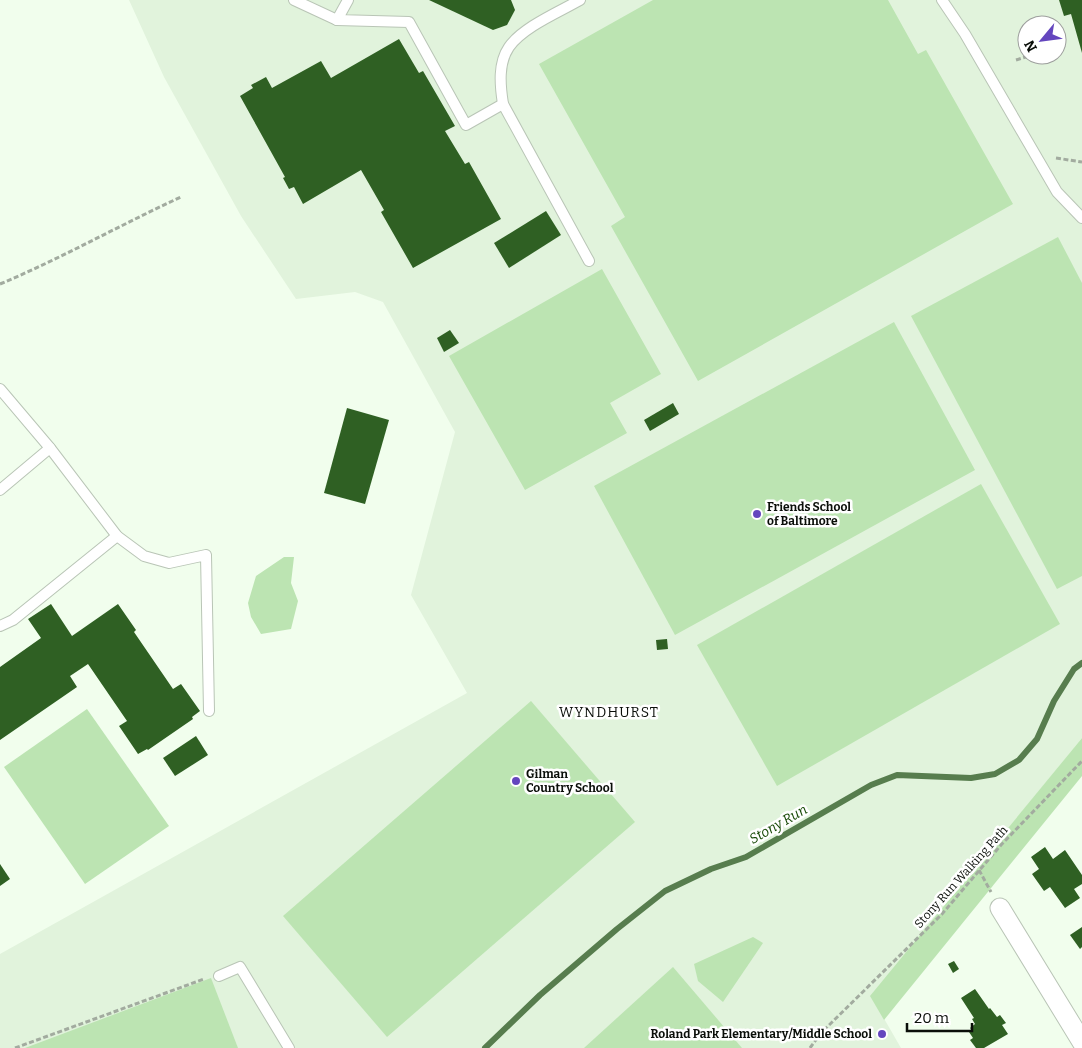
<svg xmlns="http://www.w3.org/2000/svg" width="1082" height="1048" font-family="Bitter,serif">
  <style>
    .built { fill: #e1f3dc; fill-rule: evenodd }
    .green { fill: #bce4b2 }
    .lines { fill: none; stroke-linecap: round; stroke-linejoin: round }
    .stream { stroke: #577d4e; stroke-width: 6 }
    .building { fill: #2f6023 }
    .lane-casing { stroke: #b9c5b6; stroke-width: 12 }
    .street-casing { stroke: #b9c5b6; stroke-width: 21 }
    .path { stroke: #a2ab9f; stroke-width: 3; stroke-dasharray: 5 2.5; stroke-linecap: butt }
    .lane { stroke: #fff; stroke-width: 10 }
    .street { stroke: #fff; stroke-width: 19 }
    .poi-dot { fill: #6446be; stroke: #fff; stroke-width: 2 }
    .labels { text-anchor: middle; stroke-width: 5; stroke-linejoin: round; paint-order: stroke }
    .poi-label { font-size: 12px; font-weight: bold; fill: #0a0e09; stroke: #fff; text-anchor: start }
    .street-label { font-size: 12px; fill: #0a0e09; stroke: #fff }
    .neighbourhood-label { font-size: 14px; letter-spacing: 1px; fill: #0a0e09; stroke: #fff }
    .water-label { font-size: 14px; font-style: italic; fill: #154804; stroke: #fff }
  </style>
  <rect width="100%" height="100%" fill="#f1feed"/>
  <!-- built -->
  <path class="built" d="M129 0H1082V738L871 996 901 1048H0V954L467 693 411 595 455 432 383 302 355 292 296 299 241 216 164 77ZM1027 25H1057V55H1027Z"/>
  <!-- green -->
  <g class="green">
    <path d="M653 0H888L918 54 926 50 1013 204 698 381 611 226 625 217 539 64Z"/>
    <path d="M1058 237 1082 283V576L1057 589 911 316Z"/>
    <path d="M602 269 661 374 610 403 627 433 525 490 449 356Z"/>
    <path d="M894 322 975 470 675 635 594 486Z"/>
    <path d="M981 484 1060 624 777 786 697 645Z"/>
    <path d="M284 557H294L291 583 298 601 291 629 261 634 251 617 248 603 256 576Z"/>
    <path d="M531 701 635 822 387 1037 283 916Z"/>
    <path d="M87 709 169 826 85 884 4 767Z"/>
    <path d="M1082 738V776L884 1020 870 996Z"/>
    <path d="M753 937 763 943 723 1002 698 981 694 964Z"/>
    <path d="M673 967 742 1048H584Z"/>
    <path d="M211 978 238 1048H25Z"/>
  </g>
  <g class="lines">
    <!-- stream -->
    <path class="stream" d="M485 1048 540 995 617 929 665 891 711 869 746 857 871 785 897 775 971 778 995 774 1019 760 1037 739 1054 701 1074 669 1082 663"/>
  </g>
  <!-- building -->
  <g class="building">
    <path d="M429 0H511L515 10 507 25 493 30Z"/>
    <path d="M1059 0H1082V53L1071 14 1064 16Z"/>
    <path d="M399 39 419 73 423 71 455 126 445 131 465 164 469 162 501 219 413 268 381 212 384 210 361 170 303 204 294 187 289 189 283 178 285 177 240 96 253 88 251 85 266 77 272 88 321 61 331 78Z"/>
    <path d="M546 211 561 235 509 268 494 243Z"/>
    <path d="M450 330 459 343 444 352 437 338Z"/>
    <path d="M673 403 679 414 650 431 644 420Z"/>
    <path d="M347 408 389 420 365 504 324 493Z"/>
    <path d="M51 604 72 636 118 604 136 630 134 632 173 689 181 684 200 711 192 717 193 719 148 750 147 749 138 754 119 726 127 721 88 664 70 676 77 687 0 740V667L41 638 28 619Z"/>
    <path d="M667 639 668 649 657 650 656 640Z"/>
    <path d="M196 736 208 755 175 776 163 758Z"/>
    <path d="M1045 847 1053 859 1065 850 1082 875V884L1074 889 1080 898 1065 908 1050 887 1044 891 1032 874 1039 869 1031 857Z"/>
    <path d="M0 864 10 879 0 886Z"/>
    <path d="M1082 927V947L1080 949 1070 935Z"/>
    <path d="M954 961 959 969 953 973 948 964Z"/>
    <path d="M975 989 989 1009 990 1008 997 1017 1000 1015 1006 1023 1002 1025 1008 1034 984 1048H976L970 1040 973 1038 969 1032 972 1030 970 1028 975 1024 972 1019 974 1018 961 998Z"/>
  </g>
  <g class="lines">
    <defs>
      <g id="lane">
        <path d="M294 0 337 20"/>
        <path d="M348 0 337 20 409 22 466 125 503 104"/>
        <path d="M580 0C559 12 523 27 509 47 498 63 500 85 503 104L589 261"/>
        <path d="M942 0 965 34 1057 192 1082 218"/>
        <path d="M0 389 50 448 117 536 144 556 169 563 206 555 209 711"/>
        <path d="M0 490 50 448"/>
        <path d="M0 626 13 620 117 536"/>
        <path d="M219 976 240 967 289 1048"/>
      </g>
      <path id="street" d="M1000 908 1082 1042"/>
    </defs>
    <!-- lane casing -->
    <use href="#lane" class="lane-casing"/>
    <!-- street casing -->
    <use href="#street" class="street-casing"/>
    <!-- path -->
    <g class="path">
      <path d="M1057 47 1065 45"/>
      <path d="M1016 60 1032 55"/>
      <path d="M1056 158 1082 162"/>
      <path d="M0 284C62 258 120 225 181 197"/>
      <path d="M979 870 991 892"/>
      <path d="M15 1048 204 979"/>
      <path d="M810 1048 821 1033 942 914 1001 845 1082 761"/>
    </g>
    <!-- lane -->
    <use href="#lane" class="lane"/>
    <!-- street -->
    <use href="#street" class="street"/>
  </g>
  <!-- markers -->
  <g class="poi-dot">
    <circle cx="757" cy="514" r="5"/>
    <circle cx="516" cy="781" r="5"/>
    <circle cx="882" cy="1034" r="5"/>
  </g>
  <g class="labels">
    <!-- poi labels -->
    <g class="poi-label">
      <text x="767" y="511">Friends School<tspan x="767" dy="14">of Baltimore</tspan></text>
      <text x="526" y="778">Gilman<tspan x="526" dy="14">Country School</tspan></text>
      <text x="872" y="1038" text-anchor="end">Roland Park Elementary/Middle School</text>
    </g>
    <!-- street labels -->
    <g class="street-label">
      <text transform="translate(961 877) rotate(-48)" y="4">Stony Run Walking Path</text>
    </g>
    <!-- neighbourhood labels -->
    <g class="neighbourhood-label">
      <text x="609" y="717">WYNDHURST</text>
    </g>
    <!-- water labels -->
    <g class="water-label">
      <text transform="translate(778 824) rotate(-30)" y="5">Stony Run</text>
    </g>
  </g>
  <!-- north arrow -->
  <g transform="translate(1042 40) rotate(241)"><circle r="24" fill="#ffffff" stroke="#9d9f9d"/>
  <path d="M0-4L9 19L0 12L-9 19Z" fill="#6446be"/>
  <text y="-8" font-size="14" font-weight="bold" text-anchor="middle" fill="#0a0e09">N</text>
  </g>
  <!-- scale -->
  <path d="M907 1023v8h65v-8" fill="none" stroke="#0a0e09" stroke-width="2.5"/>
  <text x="914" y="1023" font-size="15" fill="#0a0e09" stroke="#ffffff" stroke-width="4" paint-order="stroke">20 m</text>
</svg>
